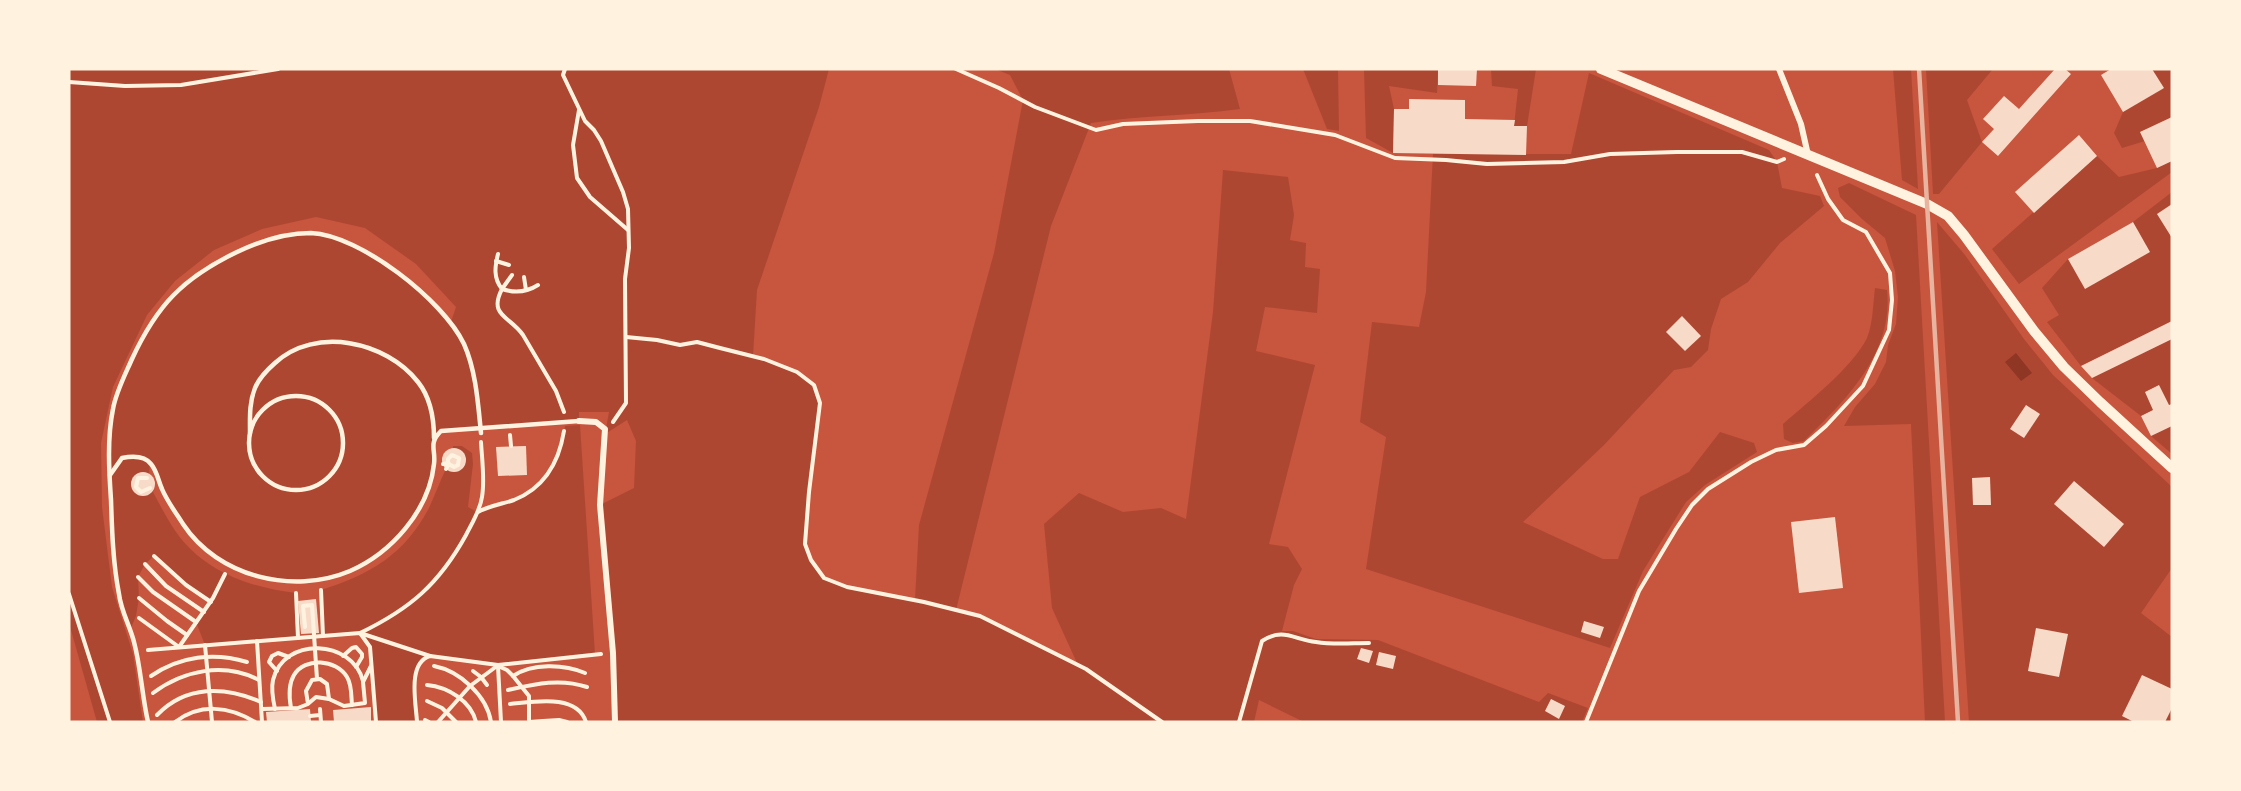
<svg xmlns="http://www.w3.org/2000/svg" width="2241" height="791" font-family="'PT Sans Narrow',sans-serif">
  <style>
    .green { fill: #ae4732 }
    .water { fill: #8f3625 }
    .building { fill: #f7dbc8 }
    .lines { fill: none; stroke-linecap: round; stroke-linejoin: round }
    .path { stroke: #fff3e0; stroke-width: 4 }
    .service { stroke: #fff3e0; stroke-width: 4.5 }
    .minor { stroke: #fff3e0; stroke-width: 6 }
    .tertiary { stroke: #fff3e0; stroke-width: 10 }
    .rail { stroke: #e9b49f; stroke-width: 4.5 }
  </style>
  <rect width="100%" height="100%" fill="#c8553d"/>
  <!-- green -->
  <g class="green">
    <path d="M69 69H829L819 107 757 290 753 356 797 372 814 385 820 403 805 544C809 556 814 568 823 577 837 590 894 596 915 600L919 525 994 253 1023 100 1010 75 995 69H1229L1240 109C1190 116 1140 115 1091 123L1051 226 956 610 980 616 1077 663 1052 608 1044 524 1079 493 1123 512 1161 508 1186 519 1213 312 1223 170 1288 177 1294 215 1290 240 1306 243 1305 267 1320 269 1317 313 1265 307 1256 351 1315 365 1269 544 1288 547 1302 569 1294 585 1282 631H1293L1316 639 1378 640 1539 702 1548 693 1588 708 1582 722H1304L1259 700 1254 722H615L600 505 634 488 636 441 627 420 605 434 609 412H579V421L441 431 434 439C434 446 435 454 434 461 432 486 419 513 402 530 396 537 390 544 384 550 353 575 307 587 268 580 255 577 238 568 226 562 188 540 168 501 150 463L149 474 155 484 153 492C160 505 167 519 176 532 203 571 251 588 296 593L298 638 205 645 196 622 210 601 186 585 154 556 145 564 138 577 139 598 136 616 130 630 119 596 109 469 113 410 121 382 148 325 164 304 206 268 275 238 314 233 347 243 378 259 407 279 451 322 456 307 416 264 365 228 316 217 262 229 214 250 175 281 147 315 113 387 101 443 102 507 112 587 133 654 143 722H97L69 623Z"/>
    <path d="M1303 69H1338L1339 131 1327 129Z"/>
    <path d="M1364 69H1438L1437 93 1389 86 1394 109 1393 153 1366 138Z"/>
    <path d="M1491 69H1536L1527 126H1514L1518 89 1492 86Z"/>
    <path d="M1893 69H1911L1918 189 1902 180Z"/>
    <path d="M1926 69H1993L1967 100 1982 142 1939 194H1933Z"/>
    <path d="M2152 69H2172V117L2140 132 2145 141 2122 148 2114 133 2123 112 2163 89Z"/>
    <path d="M1589 73 1769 150 1777 162 1782 188 1820 196 1824 206 1780 243 1748 282 1721 299 1711 329 1708 350 1691 367 1674 370 1604 445 1523 522 1603 559H1618L1640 497 1689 472 1720 432 1754 443 1757 452 1705 485 1686 502 1643 571 1610 648 1366 569 1386 437 1360 422 1372 322 1419 327 1426 292 1433 154H1571Z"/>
    <path d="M2097 156 2119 177 2157 168 2172 161V172L2019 284 1992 249Z"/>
    <path d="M1849 183 1916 215 1945 722H1925L1911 424 1844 426 1855 407 1875 384 1886 362 1888 345 1896 324 1898 297 1895 271 1885 238 1862 219 1840 197 1838 188Z"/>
    <path d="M2172 192V321L2081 366 2047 322 2059 315 2042 288 2068 259 2133 222Z"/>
    <path d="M1937 222 1965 255 2024 339 2053 375 2172 487V568L2141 613 2172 637V722H1969Z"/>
    <path d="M1875 288 1887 290C1894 353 1845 401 1804 441L1793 443 1784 439 1783 424C1808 402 1853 367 1867 338 1873 323 1873 304 1875 288Z"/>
    <path d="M2172 339V454L2151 436 2141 416 2092 378Z"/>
    <path d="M580 425 595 654 498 665 430 656 425 658 416 675 417 722H376L370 647 360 633 323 636 321 590C370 575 405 554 429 508 435 495 440 481 446 469L457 472 465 464 463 452 453 448V446H462L472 453 473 464 468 507 477 512C493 507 512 502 526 494 549 480 561 451 565 426Z"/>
  </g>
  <!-- water -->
  <path class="water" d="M2016 353 2032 373 2021 381 2005 362Z"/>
  <!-- building -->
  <g class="building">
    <path d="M1438 69H1477L1476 86 1438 85Z"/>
    <path d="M2055 69H2065L2071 74 1998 156 1982 142 1994 129 1983 119 2004 96 2019 109Z"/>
    <path d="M2111 69H2152L2164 88 2123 112 2101 75Z"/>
    <path d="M1409 99 1465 100V119L1515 120 1514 126H1527L1526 155 1393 153 1394 109H1409Z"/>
    <path d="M2172 117V161L2157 168 2140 132Z"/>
    <path d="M2079 135 2097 156 2034 213 2015 192Z"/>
    <path d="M2172 204V238L2157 214Z"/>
    <path d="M2133 222 2150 252 2085 289 2068 259Z"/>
    <path d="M1682 316 1701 336 1685 351 1666 332Z"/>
    <path d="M2172 321V339L2092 378 2081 366Z"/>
    <path d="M2159 385 2169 405 2172 404V426L2151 436 2141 416 2153 410 2145 392Z"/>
    <path d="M2026 405 2040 414 2024 438 2010 429Z"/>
    <path d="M526 446 527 475 498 476 496 447Z"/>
    <circle cx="454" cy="460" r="12"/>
    <circle cx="143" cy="484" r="12"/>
    <path d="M1990 477 1991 505H1973L1972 478Z"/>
    <path d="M2074 481 2124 524 2104 547 2054 504Z"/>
    <path d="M1835 517 1843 588 1799 593 1791 522Z"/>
    <path d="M316 599 319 633 301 634 298 601Z"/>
    <path d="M1584 621 1604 627 1600 638 1581 632Z"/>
    <path d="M2036 628 2068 634 2059 677 2028 671Z"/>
    <path d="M1361 648 1373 651 1369 663 1357 659Z"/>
    <path d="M1379 652 1396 656 1393 669 1376 665Z"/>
    <path d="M2142 675 2172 689V708L2165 722H2134L2122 716Z"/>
    <path d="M1551 699 1565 706 1559 719 1545 711Z"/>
    <path d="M371 707V722H334L333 710Z"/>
    <path d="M310 709 311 722H267L266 712Z"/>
  </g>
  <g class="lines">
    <!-- path -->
    <g class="path">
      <path d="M565 69 563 75 585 121 594 130 601 141 623 192 628 209 629 248 625 279 626 403 613 422"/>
      <path d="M956 69 999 88 1035 107 1096 130 1123 124 1198 121H1250L1335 135 1395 158 1446 160 1487 164 1564 162 1610 154 1677 152H1742L1777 162 1784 159"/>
      <path d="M69 82 125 86 181 85 278 69"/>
      <path d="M579 110 573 145 577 178 590 197 628 230"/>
      <path d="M498 254C495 266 493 278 502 289L512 275"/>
      <path d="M496 261 509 265"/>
      <path d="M524 277 526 290"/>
      <path d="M538 285C527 292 514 293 502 289 488 316 510 316 523 335L556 391 564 412"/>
      <path d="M626 337 657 340 680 345 697 342 720 348 764 359 797 372 814 385 820 403 809 492 805 544 811 560 824 578 847 587 924 602 980 616 1086 669 1162 722"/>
      <path d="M510 435 511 446"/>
      <path d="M443 464 448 463V459L452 455 459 458 458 465 454 467 449 464 446 469"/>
      <path d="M147 478H138L136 487 141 492 150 488"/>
      <path d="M478 512C489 506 502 504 514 500 544 488 559 462 564 431"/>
      <path d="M154 556 186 585 211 602"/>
      <path d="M145 564 166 586 204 612"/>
      <path d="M138 577 153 592 196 622"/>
      <path d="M321 590 323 636"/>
      <path d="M296 593 298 638"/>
      <path d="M69 594 110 722"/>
      <path d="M139 598 167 621 187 635"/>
      <path d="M139 618 179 647 213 598 225 574"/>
      <path d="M305 627 303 606 312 605 317 679"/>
      <path d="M257 641 262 722"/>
      <path d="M205 645 212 722"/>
      <path d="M148 650 360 633 430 656"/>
      <path d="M343 656 352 648 356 647 362 654V657L356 667"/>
      <path d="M434 666C460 671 487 696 491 722"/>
      <path d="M498 666 507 670 513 676C532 663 564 664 585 673"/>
      <path d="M498 666 501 722"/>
      <path d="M277 671 269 662 272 656 278 653 289 657"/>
      <path d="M473 671 481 677 487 685"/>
      <path d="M151 676C180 656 214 652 247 662"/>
      <path d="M513 676 529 696V722"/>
      <path d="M427 685C448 687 471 701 476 722"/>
      <path d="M508 690C535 684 560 678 587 687"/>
      <path d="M153 693C184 670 224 662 259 680"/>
      <path d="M427 701 442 708 456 722"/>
      <path d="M309 703 316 697 329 699"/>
      <path d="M510 704C533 702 577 693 586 722"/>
      <path d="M291 708C289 697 288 685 294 675 305 657 336 659 347 677 352 685 351 695 352 705"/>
      <path d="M262 709 298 708 308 704 306 691 312 680 320 679 327 684 329 699 344 706 365 703 363 682 371 666"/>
      <path d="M275 709C273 700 271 689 273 680 284 636 352 639 363 681"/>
      <path d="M320 709 321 722"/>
      <path d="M157 715C186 685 225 686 261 702"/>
      <path d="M310 716 320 715"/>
      <path d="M425 720 429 722"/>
      <path d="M543 721 559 720 567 722"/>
      <path d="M175 722C200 703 229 706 255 722"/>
      <path d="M376 722 370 647 360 633C410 609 439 584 466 535 472 523 480 511 482 497 485 480 482 460 481 442"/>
      <path d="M417 722C416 703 407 663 430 656L498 665 601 654"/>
      <path d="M438 722 470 686 497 666"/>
      <path d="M529 722 543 721"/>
      <path d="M1239 722 1262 641C1284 627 1294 640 1316 642 1334 645 1352 643 1369 643"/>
      <path d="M1586 722 1639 591 1676 529 1692 505 1708 489 1751 462 1776 450 1804 445 1826 426 1863 386 1889 330 1892 300 1890 273 1866 232 1843 220 1828 199 1817 175"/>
    </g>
    <!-- service -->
    <g class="service">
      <circle cx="296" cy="443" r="47"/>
      <path d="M250 433C250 418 249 403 255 388 259 378 267 370 275 363 315 326 386 341 418 382 430 397 434 419 434 438"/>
      <path d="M110 475 122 458C132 456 144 455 151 464 157 471 158 480 162 489 167 501 176 513 183 524 218 577 293 595 350 571 391 553 429 511 434 464 436 449 428 444 441 431L579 421"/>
      <path d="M148 722C142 696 141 668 134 642 130 626 121 611 119 594 113 563 112 531 111 500 109 471 107 438 113 409 116 392 125 375 132 359 157 305 183 278 237 252 260 241 285 233 311 233 360 235 443 300 464 344 476 371 478 403 481 433"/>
    </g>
    <!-- minor -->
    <g class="minor">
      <path d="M1779 69 1801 124 1808 155"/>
      <path d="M579 421 596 422 605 429 600 505 613 653 615 722"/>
    </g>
    <!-- tertiary -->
    <path class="tertiary" d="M1601 69 1927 204 1948 216 1964 235 2034 331 2064 367 2100 402 2172 468"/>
    <!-- rail -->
    <path class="rail" d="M1919 69 1958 722"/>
  </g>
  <!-- border -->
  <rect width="2241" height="791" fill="none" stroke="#fff3e0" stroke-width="141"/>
</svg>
